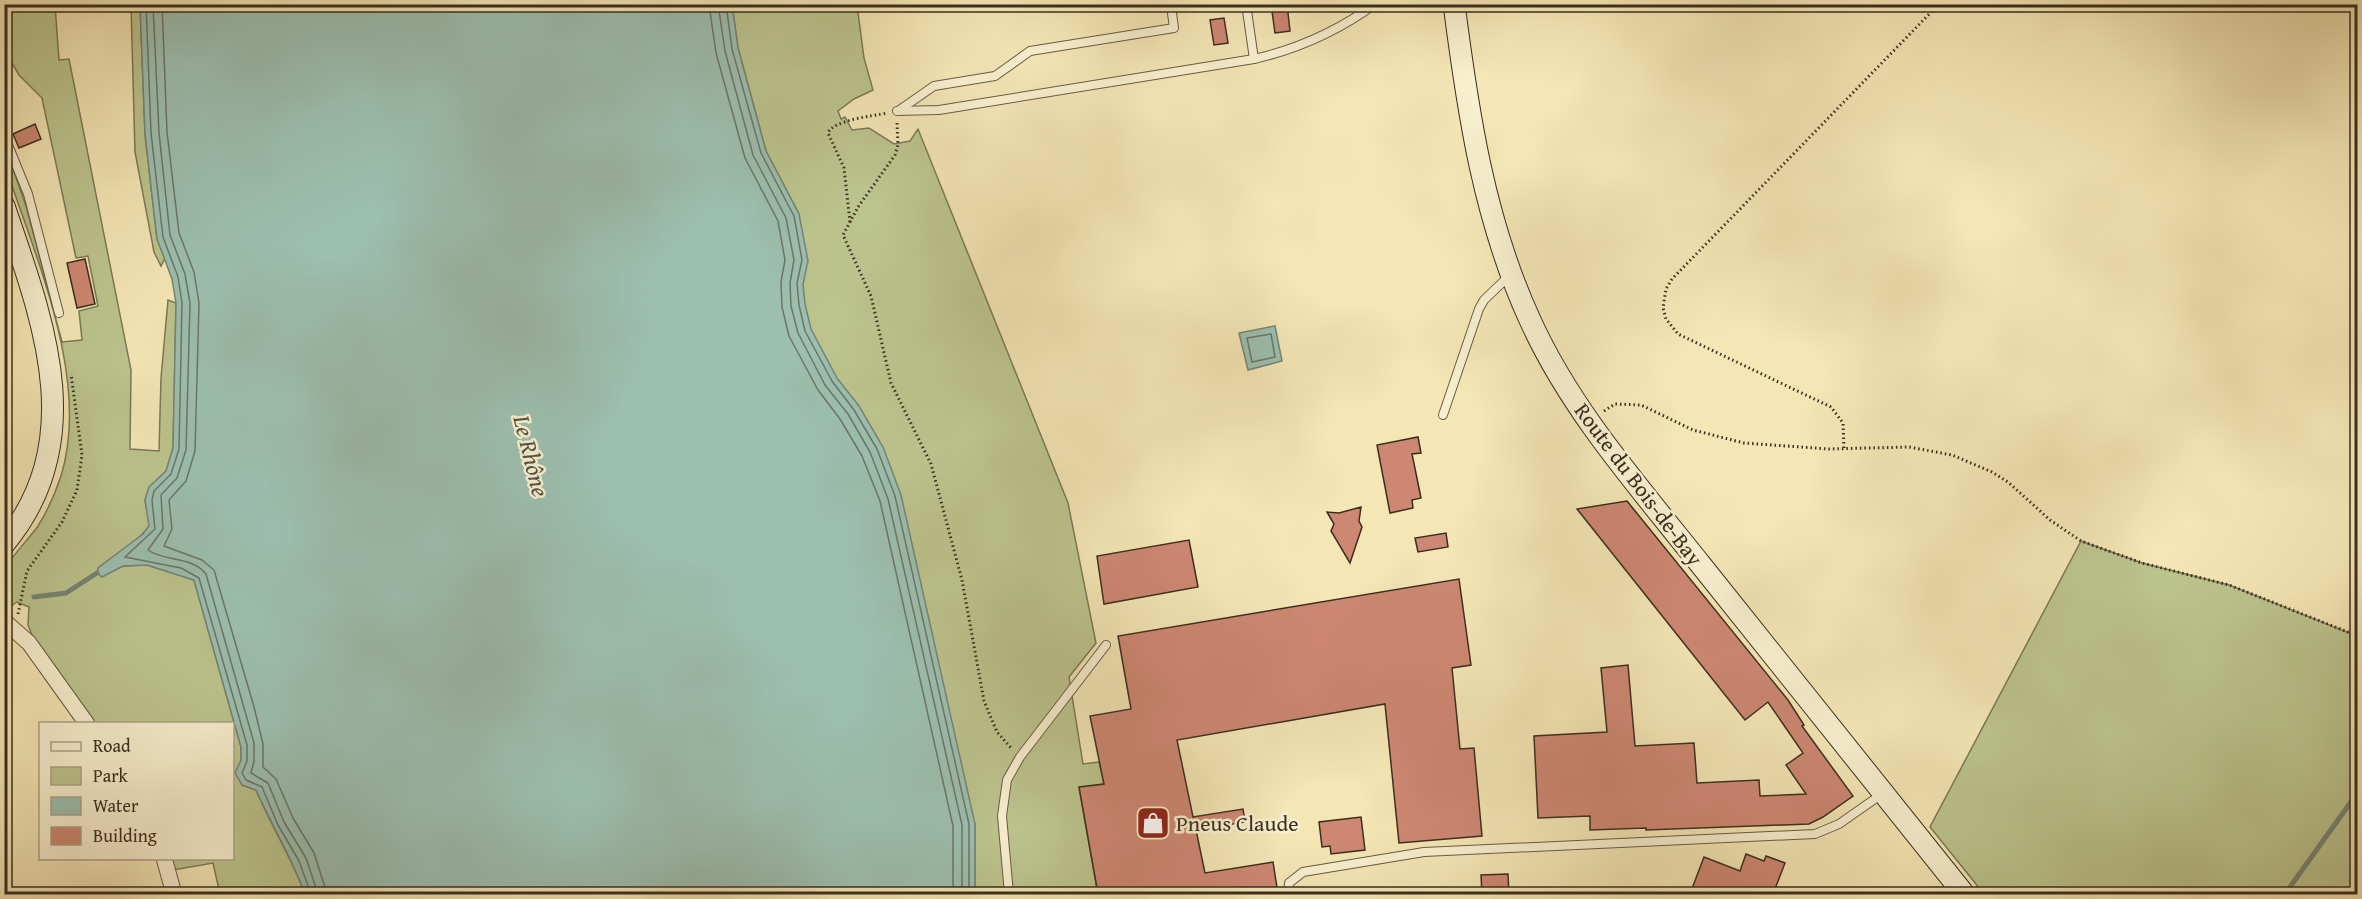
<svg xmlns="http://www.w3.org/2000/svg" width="2362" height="899" font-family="'Gentium Book Plus',serif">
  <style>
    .green { fill: #bcc48d; stroke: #7b7956; stroke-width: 1.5 }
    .water { fill: #9cbfb0; stroke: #758576; stroke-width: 1.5 }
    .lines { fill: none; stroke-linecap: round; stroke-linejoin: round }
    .shore { stroke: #6b7668; stroke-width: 1.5 }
    .stream { stroke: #758576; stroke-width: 5 }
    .building { fill: #cd8772; stroke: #3a2e1f; stroke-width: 1.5 }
    .lane-casing { stroke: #685c44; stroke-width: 10 }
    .street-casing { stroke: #685c44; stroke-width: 17 }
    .secondary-casing { stroke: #3a2e1f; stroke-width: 23 }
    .path { stroke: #3a2e1f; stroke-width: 3; stroke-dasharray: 1.5 3; stroke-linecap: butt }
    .lane { stroke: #f8efcf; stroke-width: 8 }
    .street { stroke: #f8efcf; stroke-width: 15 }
    .secondary { stroke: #f8efcf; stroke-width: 21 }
    .labels { text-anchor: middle; stroke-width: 5; stroke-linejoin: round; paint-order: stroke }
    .street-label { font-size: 22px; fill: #3a2e1f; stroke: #f8efcf }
    .poi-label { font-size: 22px; fill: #3a2e1f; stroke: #f8efcf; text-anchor: start }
    .water-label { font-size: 24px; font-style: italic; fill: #525243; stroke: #f8efcf }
  </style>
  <rect width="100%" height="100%" fill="#f4e6b5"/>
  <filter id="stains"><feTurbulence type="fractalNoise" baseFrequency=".00333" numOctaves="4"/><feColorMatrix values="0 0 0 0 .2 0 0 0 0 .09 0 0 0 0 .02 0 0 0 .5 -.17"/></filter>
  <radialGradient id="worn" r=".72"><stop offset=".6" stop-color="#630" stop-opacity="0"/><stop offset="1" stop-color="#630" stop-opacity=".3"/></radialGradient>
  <!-- green -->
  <g class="green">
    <path d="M4 5H55L59 60 69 59 131 370 130 449 159 451 161 378 168 300 176 303 173 448 166 471 149 488 145 500 150 526 102 576 123 566 147 565 194 580 241 747 242 785 256 790C271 826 292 858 305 894H220L213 863 173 870 169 859 232 858V724L92 723 34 640 28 625 29 607 17 602 5 610C5 598 2 581 5 569 6 563 32 535 38 526 48 510 55 494 61 476 91 379 35 257 5 165V146L26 206 62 342 82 340 79 311 98 306 88 256 76 258 42 98 19 75 5 51Z"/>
    <path d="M131 5H140L145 134 157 239 165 258 161 266 154 252 135 152Z"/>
    <path d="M732 5H857L864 58 873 90 854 99 838 111 841 119 845 117 852 130 869 128 894 144 910 141 918 129 1068 503 1096 643 1069 677 1083 764 1099 762 1104 784 1079 788 1098 894H975V824L737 276 799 214 766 151 738 48Z"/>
    <path d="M2081 541 2142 563 2229 585 2357 636V894H1984L1930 827Z"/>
  </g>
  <!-- water -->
  <g class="water">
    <path d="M140 5H732L738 48 766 151 799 214 808 261 803 284 805 304 811 329 837 378 859 406 883 447 901 495 975 824V894H305C292 858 272 826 256 790L242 785 235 773 241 760V747L194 580 147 565 123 566 102 577 97 573 98 568 143 534 149 526 145 500 149 487 166 471 173 448 176 303 172 279 157 239 145 134Z"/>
    <path d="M1275 326 1282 361 1248 370 1239 333Z"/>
  </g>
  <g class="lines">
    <!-- shore -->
    <g class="shore">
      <path d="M146 4 151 133 163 237 178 277 182 303 179 449 171 474 154 491 152 500 155 529 125 557 181 568 199 578 247 745V761L242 773 246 780 262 787 278 825 299 861 311 894"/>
      <path d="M153 4 159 133 170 235 185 274 190 303 186 450 177 478 161 495 163 529 148 550C165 562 192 556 206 574L254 743V761L251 773 268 783 284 822 306 858 318 894"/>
      <path d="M162 4 167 132 179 233 194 272 199 303 195 451 186 481 169 500 172 529 164 546 202 560 214 570 254 707 263 744V767L276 779 293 818 314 853 327 894"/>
      <path d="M709 4 716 53 745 158 778 221 785 260 781 282 782 307 789 336 818 390 840 419 862 456 880 501 953 826V894"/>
      <path d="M718 4 725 51 753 155 786 218 794 260 790 283 791 306 798 333 825 385 848 414 870 452 888 499 962 825V894"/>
      <path d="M726 4 732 49 761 153 794 216 802 260 797 283 799 305 805 331 832 381 854 410 877 449 895 496 969 824V894"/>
      <path d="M1271 334 1275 357 1252 362 1247 338Z"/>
    </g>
    <!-- stream -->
    <g class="stream">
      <path d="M34 597 66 593 97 573"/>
      <path d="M2285 894 2358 792"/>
    </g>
  </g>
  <!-- building -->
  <g class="building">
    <path d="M1271 4H1287L1290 31 1275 33Z"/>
    <path d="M1224 18 1228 43 1214 45 1210 20Z"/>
    <path d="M35 124 41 139 19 148 13 134Z"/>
    <path d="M85 259 95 304 77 308 67 263Z"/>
    <path d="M1418 437 1421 453 1412 454 1421 498 1412 500 1413 508 1390 513 1377 445Z"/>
    <path d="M1627 501 1788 700 1804 725 1802 726 1853 796 1823 817 1809 824 1646 830V828L1590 830V816L1538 818 1534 736 1607 732 1601 668 1628 665 1635 746 1694 743 1697 783 1759 780 1760 796 1806 794 1786 765 1803 753 1768 702 1745 720 1577 509Z"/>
    <path d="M1361 507 1359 521 1362 527 1350 563 1331 531 1334 524 1327 512 1339 513Z"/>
    <path d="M1446 533 1448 547 1418 552 1415 538Z"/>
    <path d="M1189 540 1198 587 1104 604 1097 556Z"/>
    <path d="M1459 579 1471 665 1452 668 1460 749 1474 748 1482 836 1399 843 1385 704 1177 740 1193 817 1243 809 1245 822 1196 830 1205 873 1273 862 1278 894H1098L1079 787 1104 784 1090 716 1131 709 1118 636Z"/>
    <path d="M1361 817 1365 850 1331 854 1330 846 1322 847 1319 822Z"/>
    <path d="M1746 854 1764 861 1766 856 1785 863 1773 894H1690L1704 857 1740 871Z"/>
    <path d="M1508 874 1509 894H1482L1481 875Z"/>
  </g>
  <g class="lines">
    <defs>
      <g id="lane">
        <path d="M1246 4 1254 59"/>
        <path d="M897 111 939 110 1254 59C1298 49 1338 31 1375 4"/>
        <path d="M898 111 934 86 995 76 1030 51 1174 28 1171 6 1179 4"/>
        <path d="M4 135 28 194 59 313"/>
        <path d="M1443 415 1479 309 1484 300 1509 276"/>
        <path d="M1009 894 1002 816 1007 780 1020 757 1106 645"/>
        <path d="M1288 894 1289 883 1303 872 1424 852 1815 834 1839 824 1882 794"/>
      </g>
      <g id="street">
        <path d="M4 621 29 643 87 724"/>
        <path d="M164 858 174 894"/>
      </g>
      <g id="secondary">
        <path d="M1454 4C1468 113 1484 220 1530 320 1571 411 1640 488 1701 565 1789 675 1876 785 1964 894"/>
        <path d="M4 206C42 318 91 440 4 544"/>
      </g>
    </defs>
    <!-- lane casing -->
    <use href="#lane" class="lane-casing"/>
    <!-- street casing -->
    <use href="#street" class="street-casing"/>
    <!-- secondary casing -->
    <use href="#secondary" class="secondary-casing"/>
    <!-- path -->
    <g class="path">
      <path d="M897 123 898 145 895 155 858 207 843 235 871 296 891 383 931 464 962 580 984 701 997 732 1012 749"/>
      <path d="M850 222 844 168 828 133C833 120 873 116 887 113"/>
      <path d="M1604 411 1615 404 1641 405 1693 430 1744 443 1829 449 1909 447 1952 455 1992 472 2008 482 2050 520 2081 541 2142 563 2229 585 2358 636"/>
      <path d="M1844 448 1843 423 1831 407 1678 334 1666 319 1663 308 1666 289 1672 279 1939 4"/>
      <path d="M18 614 27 571 62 522 77 490 82 455 71 374"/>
    </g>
    <!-- lane -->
    <use href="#lane" class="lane"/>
    <!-- street -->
    <use href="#street" class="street"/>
    <!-- secondary -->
    <use href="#secondary" class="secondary"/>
  </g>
  <!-- icons -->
  <defs>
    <symbol id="shop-square" viewBox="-11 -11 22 22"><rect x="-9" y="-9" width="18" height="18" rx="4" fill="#8f2418" stroke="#f8efcf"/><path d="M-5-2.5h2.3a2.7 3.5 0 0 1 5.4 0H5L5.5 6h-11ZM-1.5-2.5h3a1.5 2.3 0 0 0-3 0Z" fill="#fff"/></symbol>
  </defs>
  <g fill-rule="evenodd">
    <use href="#shop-square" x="1134" y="804" width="38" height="38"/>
  </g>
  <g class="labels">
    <!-- street labels -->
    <g class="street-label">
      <text transform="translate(1639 484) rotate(53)" y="8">Route du Bois-de-Bay</text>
    </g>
    <!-- poi labels -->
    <g class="poi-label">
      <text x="1176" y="831">Pneus Claude</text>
    </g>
    <!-- water labels -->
    <g class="water-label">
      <text transform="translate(531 456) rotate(76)" y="8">Le Rhône</text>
    </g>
  </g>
  <!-- margin -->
  <rect width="2362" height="899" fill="none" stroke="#f4e6b5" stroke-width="24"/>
  <rect x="6" y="6" width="2350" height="887" fill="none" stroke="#3a2e1f" stroke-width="3"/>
  <rect x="12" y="12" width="2338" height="875" fill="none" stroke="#3a2e1f" stroke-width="1.5"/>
  <!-- legend -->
  <rect x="39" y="722" width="195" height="138" fill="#f8efcf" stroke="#aca289" stroke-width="1.5"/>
  <rect x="51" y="742" width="30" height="9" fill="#f8efcf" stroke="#aca289" stroke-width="1.5"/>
  <text x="93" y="752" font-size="18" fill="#3a2e1f">Road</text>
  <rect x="51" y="767" width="30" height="18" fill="#bcc48d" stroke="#aca289" stroke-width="1.5"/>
  <text x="93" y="782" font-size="18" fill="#3a2e1f">Park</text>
  <rect x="51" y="797" width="30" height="18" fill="#9cbfb0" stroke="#aca289" stroke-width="1.5"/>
  <text x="93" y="812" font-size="18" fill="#3a2e1f">Water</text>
  <rect x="51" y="827" width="30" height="18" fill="#cd8772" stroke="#aca289" stroke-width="1.5"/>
  <text x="93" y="842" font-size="18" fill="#3a2e1f">Building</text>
  <rect width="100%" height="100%" filter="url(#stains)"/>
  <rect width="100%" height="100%" fill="url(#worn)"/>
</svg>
